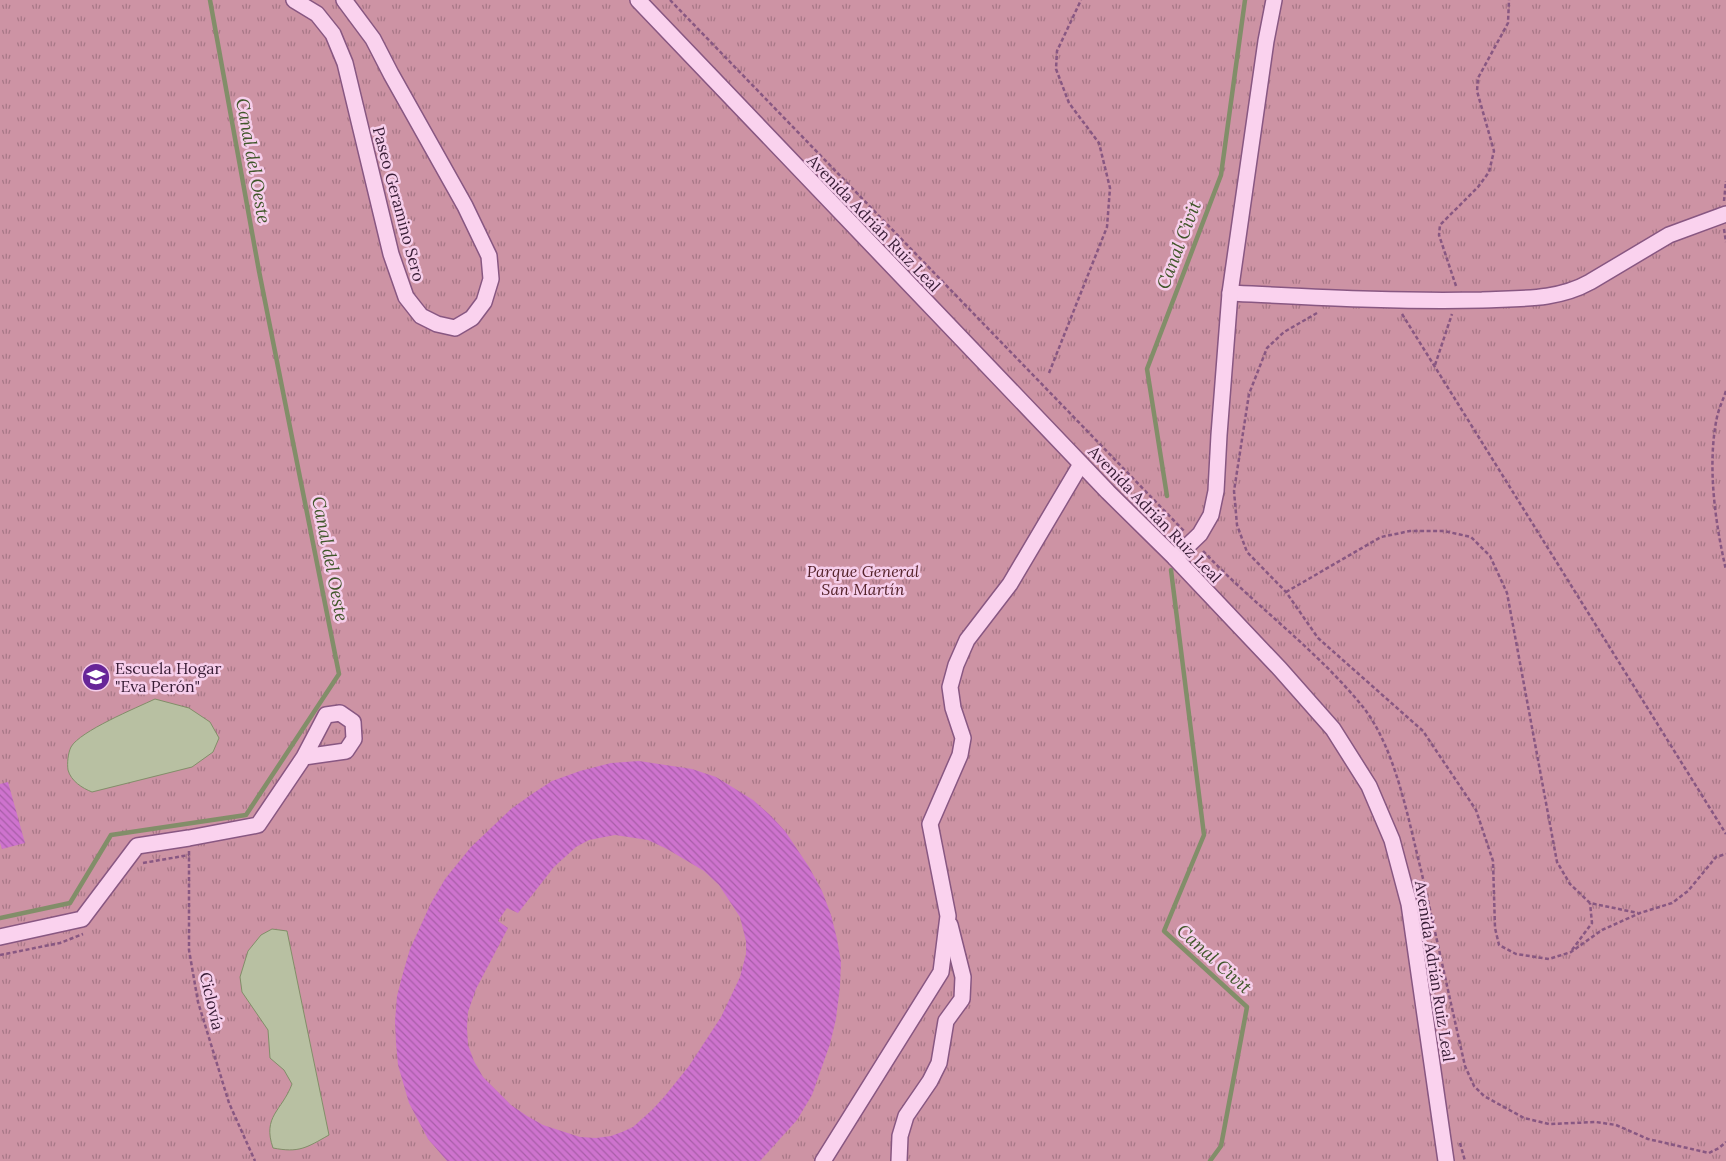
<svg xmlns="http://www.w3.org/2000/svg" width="1726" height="1161" font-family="Lora,serif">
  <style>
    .park { fill: url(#park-tufts) }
    .water { fill: #b8c0a2; stroke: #828e69 }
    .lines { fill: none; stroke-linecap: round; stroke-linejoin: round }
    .stream { stroke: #828e69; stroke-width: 4.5 }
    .building { fill: url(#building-back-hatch); fill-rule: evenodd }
    .minor-casing { stroke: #885782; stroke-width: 18 }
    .path { stroke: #885782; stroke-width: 2.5; stroke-dasharray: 4 2.5; stroke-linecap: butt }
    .minor { stroke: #fad2ee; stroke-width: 15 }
    .labels { text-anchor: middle; stroke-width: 5; stroke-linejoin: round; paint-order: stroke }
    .street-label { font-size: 16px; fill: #371c35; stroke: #f6ceeb }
    .park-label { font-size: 16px; font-style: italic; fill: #54222a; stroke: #f6ceeb }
    .poi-label { font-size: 16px; fill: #371c35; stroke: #f6ceeb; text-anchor: start }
    .water-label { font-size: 18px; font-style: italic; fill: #40572a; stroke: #f6ceeb }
  </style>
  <defs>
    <pattern id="park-tufts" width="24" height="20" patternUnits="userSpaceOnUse" patternTransform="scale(1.25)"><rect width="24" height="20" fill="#cd93a4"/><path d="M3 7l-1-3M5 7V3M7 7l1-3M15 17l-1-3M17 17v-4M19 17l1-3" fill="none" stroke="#a77786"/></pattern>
    <pattern id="building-back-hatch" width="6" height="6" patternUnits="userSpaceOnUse" patternTransform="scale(1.25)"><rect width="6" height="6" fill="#ce73ce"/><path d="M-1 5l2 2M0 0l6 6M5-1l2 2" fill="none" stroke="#a85ea8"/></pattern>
  </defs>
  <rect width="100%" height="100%" fill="#efbfe1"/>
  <!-- park -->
  <rect class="park" x="0" y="0" width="1726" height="1161"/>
  <!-- water -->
  <g class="water">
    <path d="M155 699 189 708 210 722 219 738 213 752 192 767 92 792C82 788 71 781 68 770 67 763 68 753 71 747 80 731 136 708 155 699Z"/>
    <path d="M272 929 287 931 329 1135C306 1148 299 1153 273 1148 262 1116 282 1111 292 1084L284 1070 270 1058 268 1030 242 992 240 977 248 951 261 935Z"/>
  </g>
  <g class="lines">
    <!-- stream -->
    <g class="stream">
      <path d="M1167 496 1147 369 1221 175 1245 0"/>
      <path d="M1171 570 1204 835 1164 931 1247 1007 1221 1146 1210 1161"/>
      <path d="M0 918 70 903 111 835 246 815 339 674 259 271 210 0"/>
    </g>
  </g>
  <!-- building -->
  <g class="building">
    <path d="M639 761 692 769 716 777 753 800 770 815 785 831 809 867 822 891 831 915 837 939 841 962 840 986 836 1019 830 1044 812 1095 797 1120 760 1161H447L428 1139 409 1103 398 1065 396 1043 395 1021 397 996 403 973 410 949 431 903 445 879 471 847 511 809 532 794 552 781 580 771 611 763ZM615 835 648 840 667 849 704 871 719 885 740 917 746 941V954L740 977 721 1017 689 1066 664 1097 652 1110 633 1127 622 1132 611 1136 596 1138 580 1137 543 1125 527 1116 511 1105 483 1077 474 1061 468 1045 467 1027 468 1012 476 989 508 928 498 921 507 908 518 913 554 867 576 847 589 840Z"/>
    <path d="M8 782 25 843 2 849 0 843V784Z"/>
  </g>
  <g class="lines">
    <defs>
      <g id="minor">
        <path d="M294 0 317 14 333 34 345 63 391 254 406 297 421 316 437 324 455 328 472 318 484 302 491 279 489 256 465 206 391 74 373 39 344 0"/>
        <path d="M638 0 1108 492 1175 558 1280 669 1333 729 1369 786 1392 840 1409 904 1446 1161"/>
        <path d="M1230 293C1314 297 1398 302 1482 300 1519 298 1556 301 1590 282L1669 235 1726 214"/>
        <path d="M1175 558 1200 534 1211 515 1216 491 1219 435 1230 293 1266 41 1274 0"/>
        <path d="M0 937 82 919 137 846 189 838 258 825 304 757 326 715 340 713 353 722 354 739 346 751 304 757"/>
        <path d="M823 1161 941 972 948 916 930 824 960 755 963 738 953 708 950 687 956 665 967 640 1010 584 1081 464"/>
        <path d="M899 1161 900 1136 906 1116 930 1081 939 1063 946 1021 962 999 963 977 950 925"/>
      </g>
    </defs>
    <!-- minor casing -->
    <use href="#minor" class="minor-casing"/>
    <!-- path -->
    <g class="path">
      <path d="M670 0 1184 531"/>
      <path d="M1724 201 1726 181"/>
      <path d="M1724 229 1726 242"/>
      <path d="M1456 286 1439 235 1440 225 1478 187 1489 172 1494 151 1477 91 1478 78 1508 23 1509 0"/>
      <path d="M1317 313 1284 332 1267 348 1249 394 1234 491 1237 525 1247 552 1286 592 1318 638 1423 731 1476 810 1493 861 1495 928 1499 945 1516 954 1549 959 1571 952 1602 930 1640 913 1672 903 1688 891 1716 857 1726 854"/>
      <path d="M1402 314 1726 834"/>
      <path d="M1435 365 1452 314"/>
      <path d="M1049 373 1107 227 1110 188 1099 143 1069 103 1056 69 1057 51 1081 0"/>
      <path d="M1726 391C1723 400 1719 408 1717 417 1707 465 1715 522 1726 570"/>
      <path d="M1203 551C1254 605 1316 649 1363 707 1396 749 1408 819 1421 870 1436 935 1450 1000 1465 1066L1474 1086 1484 1096 1524 1118 1549 1124 1596 1122 1616 1125 1648 1139 1709 1153 1719 1148 1726 1142"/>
      <path d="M1286 592 1381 537 1410 531H1444L1471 537 1490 556 1507 593 1557 862 1570 884 1590 903 1638 913"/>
      <path d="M189 851V950L198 1002 229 1103 255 1161"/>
      <path d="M143 863 189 855"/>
      <path d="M1572 950 1592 923 1590 903"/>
      <path d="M0 955 60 943 83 934"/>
      <path d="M1460 1143 1465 1161"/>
    </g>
    <!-- minor -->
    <use href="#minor" class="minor"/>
  </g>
  <!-- icons -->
  <defs>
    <symbol id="school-disc" viewBox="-11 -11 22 22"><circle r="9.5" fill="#672598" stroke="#f6ceeb"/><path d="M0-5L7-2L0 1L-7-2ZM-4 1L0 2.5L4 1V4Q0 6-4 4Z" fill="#fff"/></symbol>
  </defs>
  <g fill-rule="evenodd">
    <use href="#school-disc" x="80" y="661" width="32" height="32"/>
  </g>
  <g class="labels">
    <!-- street labels -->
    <g class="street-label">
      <text transform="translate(399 204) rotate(75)" y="6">Paseo Geramino Sero</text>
      <text transform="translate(874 223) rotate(46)" y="6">Avenida Adrián Ruiz Leal</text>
      <text transform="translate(1155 514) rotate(46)" y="6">Avenida Adrián Ruiz Leal</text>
      <text transform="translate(1435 971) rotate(81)" y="6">Avenida Adrián Ruiz Leal</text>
      <text transform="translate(212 1001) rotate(77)" y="6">Ciclovía</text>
    </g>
    <!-- park labels -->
    <g class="park-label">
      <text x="863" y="577">Parque General<tspan x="863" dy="18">San Martín</tspan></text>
    </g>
    <!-- poi labels -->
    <g class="poi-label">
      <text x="115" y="674">Escuela Hogar<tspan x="115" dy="18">"Eva Perón"</tspan></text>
    </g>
    <!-- water labels -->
    <g class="water-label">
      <text transform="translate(253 161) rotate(80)" y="6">Canal del Oeste</text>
      <text transform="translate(1179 245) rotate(-69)" y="6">Canal Civit</text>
      <text transform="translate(330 559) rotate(79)" y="6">Canal del Oeste</text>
      <text transform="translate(1214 959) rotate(42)" y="6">Canal Civit</text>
    </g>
  </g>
</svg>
